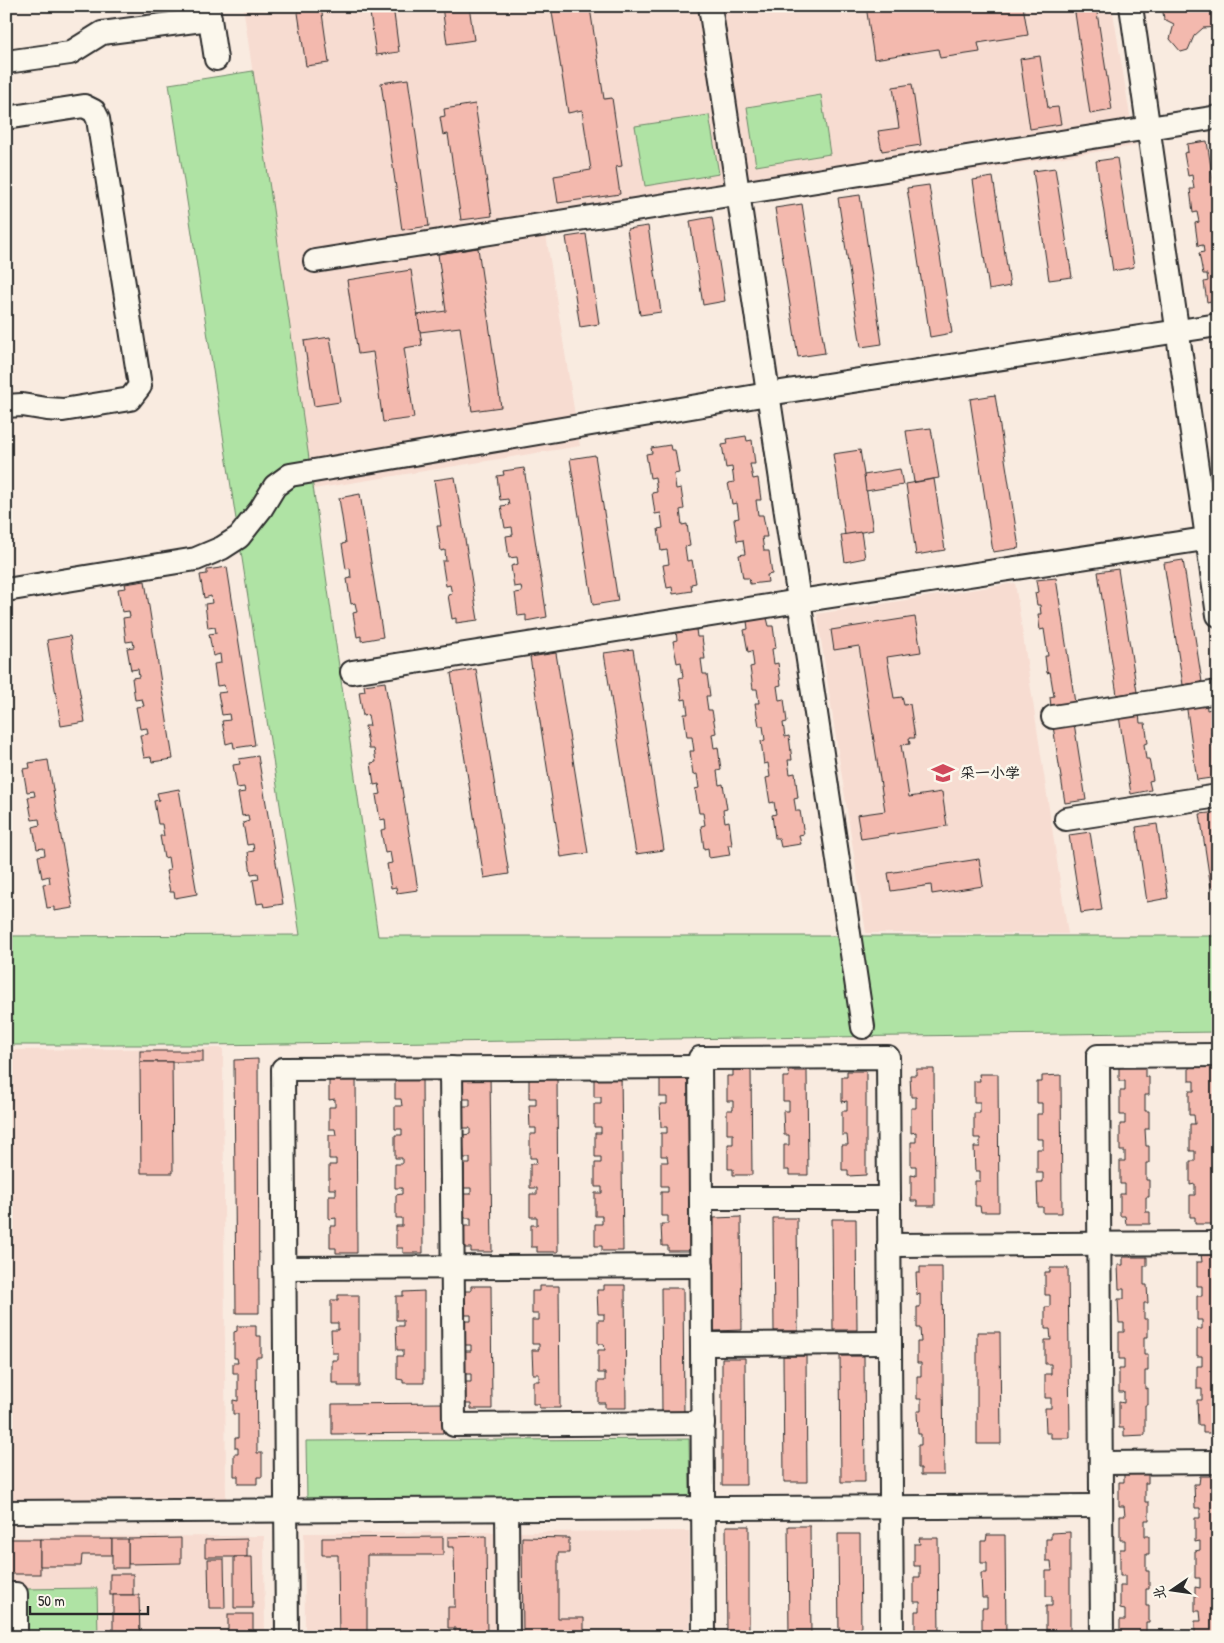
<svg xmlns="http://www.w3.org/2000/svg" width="1224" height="1643" font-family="'Patrick Hand','LXGW WenKai TC',sans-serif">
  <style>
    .built { fill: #f7dcd1 }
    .green { fill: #afe3a4; stroke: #6d8768 }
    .building { fill: #f3b9ae; stroke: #2b2b2b }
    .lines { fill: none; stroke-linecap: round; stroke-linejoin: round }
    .minor-casing { stroke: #2b2b2b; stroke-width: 26 }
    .minor { stroke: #fbf7ec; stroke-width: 22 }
    .labels { text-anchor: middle; stroke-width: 5; stroke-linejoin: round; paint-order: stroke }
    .poi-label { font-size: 15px; font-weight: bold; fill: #2b2b2b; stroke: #fbf7ec; text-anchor: start }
  </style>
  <rect width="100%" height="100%" fill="#f9ebe0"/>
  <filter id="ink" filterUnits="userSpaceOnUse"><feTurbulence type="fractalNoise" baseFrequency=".02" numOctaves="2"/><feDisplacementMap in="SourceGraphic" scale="10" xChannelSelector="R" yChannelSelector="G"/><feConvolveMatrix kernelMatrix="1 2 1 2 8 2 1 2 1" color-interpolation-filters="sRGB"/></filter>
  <g filter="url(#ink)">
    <!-- built -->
    <g class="built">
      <path d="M243 6H1112L1135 146 546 235 580 446 313 489Z"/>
      <path d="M1015 583 1068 934 866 933 817 614Z"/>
      <path d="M223 1048 226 1501 6 1502V1050Z"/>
      <path d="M689 1531 690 1637H305L304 1533Z"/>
      <path d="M264 1536 265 1637H6V1537Z"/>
    </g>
    <!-- green -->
    <g class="green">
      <path d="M253 71 378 936H1218V1032L204 1045H6V936L300 935 169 84Z"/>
      <path d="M821 95 830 154 756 166 747 107Z"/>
      <path d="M709 115 719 174 645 186 635 126Z"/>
      <path d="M689 1439 690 1498 307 1500 306 1441Z"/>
      <path d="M97 1588 98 1637H27L26 1589Z"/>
    </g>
    <!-- building -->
    <g class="building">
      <path d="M297 6H321L329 63 306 66Z"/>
      <path d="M369 6H393L399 52 376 55Z"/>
      <path d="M442 6H469L474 40 447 44Z"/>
      <path d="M551 6H597L590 8 604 99 612 98 622 166 616 167 620 194 558 203 554 176 591 170 582 110 568 113Z"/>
      <path d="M866 6H1023L1028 35 978 43 980 52 940 58 938 49 874 59Z"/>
      <path d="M1074 6H1096L1112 110 1090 114Z"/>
      <path d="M1162 6H1213L1218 13V27L1203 28 1194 36 1188 50 1181 52 1170 39 1174 24 1164 19Z"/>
      <path d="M1040 56 1048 108 1058 107 1061 124 1030 129 1020 59Z"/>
      <path d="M408 79 429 226 402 230 381 83Z"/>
      <path d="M912 84 921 145 882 151 878 131 899 128 893 87Z"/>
      <path d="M475 104 492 216 461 220 448 134 443 135 440 117 445 116 444 109Z"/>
      <path d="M1207 141 1218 214V306L1212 307 1211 301 1207 302 1204 282 1208 281 1207 274H1203L1199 253 1204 252 1203 245 1198 246 1195 223 1199 222 1197 212 1193 213 1190 189H1194L1192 175 1188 176 1184 153 1188 152 1187 144Z"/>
      <path d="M1117 158 1134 267 1113 271 1096 161Z"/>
      <path d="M1055 168 1072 277 1049 280 1033 171Z"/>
      <path d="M993 177 1010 286 989 290 973 180Z"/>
      <path d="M929 185 952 333 930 337 907 188Z"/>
      <path d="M860 195 882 344 861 347 838 198Z"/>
      <path d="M802 204 825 353 798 357 775 208Z"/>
      <path d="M712 217 725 301 703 305 690 221Z"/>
      <path d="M648 226 661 312 640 315 627 229Z"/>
      <path d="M586 234 599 324 580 327 566 237Z"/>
      <path d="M478 248 501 407 472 411 460 327 420 332 417 315 446 311 438 254Z"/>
      <path d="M411 270 422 345 404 348 414 418 383 422 373 352 358 354 347 280Z"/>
      <path d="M330 337 340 402 314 406 304 341Z"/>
      <path d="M995 395 1019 548 993 552 970 399Z"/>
      <path d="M931 428 939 478 914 482 906 431Z"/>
      <path d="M746 436 747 441 752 440 755 464H750L753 479 758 478 761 500H756L758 515H763L767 537H762L764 551H769L772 574 767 575 768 582 750 584 749 578H743L739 555 745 554 743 540 737 541 734 519 739 518 737 503 732 504 728 483 734 482 732 467 726 468 722 445 728 444 727 439Z"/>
      <path d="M670 445 671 450H675L679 473 674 474 676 489 681 488 684 509 680 510 682 525 687 524 690 546 685 547 687 561 692 560 696 583 691 584 692 591 673 594 672 587 667 588 663 565 669 564 667 550 661 551 658 529 663 528 661 513 655 514 652 493 657 492 655 477 650 478 646 454 652 453 651 448Z"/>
      <path d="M860 450 873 530 845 535 833 454Z"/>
      <path d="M595 455 618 601 593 605 570 459Z"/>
      <path d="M524 468 547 617 526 621V615L518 616 515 593 522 592 521 586 514 587 511 566 518 564 517 557 509 558 506 536 513 535 512 527 505 528 501 506 509 505 508 499 500 500 497 476 504 475 503 471Z"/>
      <path d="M900 469 903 485 866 491 864 475Z"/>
      <path d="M455 477 478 620 456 623V618L452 619 448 595 452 594 450 585 446 586 442 561H446L445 550 441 551 437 526H441L434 480Z"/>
      <path d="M934 479 945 550 916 555 906 484Z"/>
      <path d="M360 494 383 637 361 641V636L357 637 353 613 357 612 355 603 351 604 347 579 351 578 350 568 346 569 342 544 346 543 339 498Z"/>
      <path d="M861 532 865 558 845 562 841 535Z"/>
      <path d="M1183 560 1202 682 1183 685 1164 563Z"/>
      <path d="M227 567 255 745 234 748 233 742 226 744 222 721 230 720 229 714 222 715 218 693 226 692 224 685 217 686 214 664 221 663 220 654 213 656 209 634 216 633 215 627 208 628 205 604 212 603 211 596 204 598 200 575 207 574V570Z"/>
      <path d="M1118 569 1137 692 1117 695 1098 572Z"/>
      <path d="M1056 578 1075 703 1051 707 1050 697 1054 696 1050 672 1047 673 1045 656H1048L1044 629 1040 630 1038 614H1041L1040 605H1037L1035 593 1038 592 1036 580Z"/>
      <path d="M145 581 173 759 152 762 151 757 144 758 140 735 148 734 147 728 140 729 136 707 144 706 142 699 135 700 132 678 139 677 138 669 131 670 127 648 134 647 133 641 126 642 123 618 130 617 129 611 122 612 118 589 126 588 125 584Z"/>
      <path d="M915 617 921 652 887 657 894 698 902 697 904 705 910 704 915 738H909L910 744 901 745 909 797 942 792 947 826 861 839 857 815 885 811 859 646 834 650 831 630Z"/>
      <path d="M767 618 769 626H773L776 648 772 649 774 664 778 663 781 685 777 686 779 700 784 699 787 722 783 723 785 737 789 736 792 760H788L790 774 795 773 798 798 794 799 796 811H800L804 834 799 835 801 844 781 847 779 838H775L772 815 776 814 774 802 770 803 766 778 770 777 768 763 764 764 761 741 765 740 763 726H759L755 703H759L757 689H753L750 667 754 666 752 651 748 652 744 630 748 629 747 621Z"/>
      <path d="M696 629 697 637H702L705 659H701L703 674H707L710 696H706L708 710H712L716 733 712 734 714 748 718 747 721 770 717 771 719 785 723 784 727 809 723 810 725 822 729 821 732 845H728L730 855 709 858 708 848 704 849 701 826 705 825 703 813H699L695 789 699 788 697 774 693 775 690 751H694L692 737H687L684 714H688L686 699 682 700 679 678 683 677 681 662 677 663 673 641 677 640 676 632Z"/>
      <path d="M70 636 85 722 61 726 47 640Z"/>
      <path d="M633 649 664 850 636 854 604 653Z"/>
      <path d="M556 653 588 853 561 857 530 657Z"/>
      <path d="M476 669 509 874 484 878 451 673Z"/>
      <path d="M385 682 418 890 397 893 396 887 391 888 387 864 392 863 390 852 385 853 381 830 386 829 385 819 380 820 376 795 381 794 379 784 374 785 371 763 376 762 374 749H369L365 726H370L368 715 363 716 359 692 365 691 364 685Z"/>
      <path d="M1206 700 1207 710 1211 709 1215 730 1211 731 1213 746 1216 745 1218 753V767L1216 768 1218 777 1197 780 1186 703Z"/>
      <path d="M1139 713 1140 723H1145L1148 743 1144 744 1146 759H1149L1153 780 1149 781 1151 790 1131 794 1119 716Z"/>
      <path d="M1074 723 1086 800 1065 803 1053 726Z"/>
      <path d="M258 756 283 904 264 907 263 903 257 904 253 880 259 879 258 873 251 874 248 852 254 851 253 844 247 845 243 823 249 821 248 815 242 816 238 793 245 792 244 787 237 788 233 765 240 764 239 759Z"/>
      <path d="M48 760 73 908 54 911V907L47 908 43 884 50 883 49 876 42 878 38 856 45 855 44 848 37 849 33 827 40 825 39 819 32 820 28 797 35 796 34 791 27 792 23 769 30 768 29 763Z"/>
      <path d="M179 789 197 894 175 898 174 892H170L166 871 170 870 168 857 164 858 160 836H164L162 824H158L154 801 159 800 157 793Z"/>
      <path d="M1218 812V887L1211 888 1200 814Z"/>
      <path d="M1157 824 1168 898 1147 902 1136 827Z"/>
      <path d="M1090 832 1102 910 1081 913 1069 835Z"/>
      <path d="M979 859 983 886 932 894 931 885 891 891 888 873Z"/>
      <rect x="140" y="1051" width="63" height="11"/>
      <path d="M258 1059 259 1313H236L234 1060Z"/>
      <path d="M1119 1059H1145V1077H1149V1095H1145V1111H1149V1129H1145L1146 1146H1149V1163H1146V1180H1149V1197H1146V1212H1150V1224H1126L1125 1216H1120V1194H1125V1184H1120V1161H1125V1151H1120V1124H1125V1115H1120V1091H1125V1081H1119Z"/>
      <path d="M1215 1059V1077H1218V1095H1215V1111H1218V1129H1215V1146H1218V1164L1216 1163V1181H1218V1197H1216L1218 1224H1195V1217H1190V1195H1195V1184L1190 1185V1161H1195V1151H1190V1124H1195L1194 1115H1189V1091H1194V1081H1189V1060Z"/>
      <path d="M140 1062H172L173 1173H141Z"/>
      <path d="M916 1069H934L935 1206H917V1201H911V1175L916 1176V1166H911V1142H916V1132L911 1133V1108H916V1097H911L910 1075H916Z"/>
      <path d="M733 1070H751L752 1175H733V1169H728V1144H733V1134H727V1110H733V1101H727V1076H733Z"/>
      <path d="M621 1071 623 1251H602V1246H595V1224H602V1216H595V1193H602V1187H595V1163H601V1157H595V1133H601V1127H594V1104H601V1097H594V1077Z"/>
      <path d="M688 1071 689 1251H668V1246H662L661 1224H668V1216H661V1192H668V1186H661V1162H668L667 1156H661V1133H667V1127H661L660 1104H667V1097H660V1077Z"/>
      <path d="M788 1071H807L808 1175H789V1170H784V1145H789V1135H784L783 1111H789V1101H783V1077H789Z"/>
      <path d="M847 1071H866V1175L848 1176V1170H842V1145H848L847 1135H842V1111H847V1101L842 1102V1077H847Z"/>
      <path d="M490 1072 492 1252H471V1248H464V1226H471V1218H464V1194H471V1188H464V1164H470V1158H464L463 1135 470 1134V1128H463V1106H470V1099H463V1079Z"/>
      <path d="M557 1072 558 1252H537V1247H531V1225H537V1217H530V1194H537V1188H530V1164H537L536 1158H530V1134H536V1128H530L529 1105H536V1098H529V1078Z"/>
      <path d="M356 1073 357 1253H336V1248H330V1226H336V1218L329 1219V1195H336V1189H329V1165H336V1159H329V1135H336L335 1129H329V1107H335V1099L329 1100V1080Z"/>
      <path d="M422 1073 423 1253H403V1248H396V1226H402V1218H396V1195L402 1194V1188H395V1164H402V1158H395V1135H402V1129H395V1106H402L401 1099H395V1079Z"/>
      <path d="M979 1074H998L999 1212H981L980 1206H975V1181H980V1171H975L974 1147H980V1138H974V1113H980V1102H974V1081H980Z"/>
      <path d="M1061 1075 1062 1213H1043V1207H1038L1037 1182H1043V1173H1037V1149H1043V1139H1037V1114H1042V1103H1037V1082H1042V1076Z"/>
      <path d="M741 1217 742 1330 714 1331V1218Z"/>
      <path d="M773 1218H797L798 1331H774Z"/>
      <path d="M832 1219H856L857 1330H833Z"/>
      <path d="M1201 1254H1218V1433H1203V1425H1198L1197 1400H1202V1389H1197V1366H1202V1356H1197V1329H1202V1320H1197V1296H1202V1286H1197V1262H1202Z"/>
      <path d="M1123 1257H1147V1266H1144V1285H1147L1148 1303H1144V1319H1148V1337H1144V1354H1148V1371H1145V1389L1148 1388V1405H1145V1435L1124 1436V1428H1119V1402L1124 1403V1392H1119V1369H1124V1359H1119V1332H1124V1323H1119L1118 1299H1124V1289H1119L1118 1265H1123Z"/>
      <path d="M920 1267H942L944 1475H921V1468H918V1445H921V1434H918L917 1411H921V1399H917V1376H921V1363H917V1342H921L920 1328H917V1307H920V1294L917 1295 916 1273H920Z"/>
      <path d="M1050 1268H1068L1070 1438H1051V1433H1046L1045 1408H1051V1398H1045V1374H1051V1364H1045V1340H1051L1050 1329H1045V1307H1050V1295H1045V1272H1050Z"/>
      <path d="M604 1285H625L626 1408H605V1403H598V1381H605V1373H598V1350H605L604 1344H598V1320H604V1314H598L597 1290H604Z"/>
      <path d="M471 1286H491L492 1409H471V1404H465V1382H471V1374H465L464 1351H471V1345H464V1321H471V1315H464V1291H471Z"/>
      <path d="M539 1286H559L560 1408H539V1404H533V1381H539V1374H533L532 1350H539V1344H532V1320H539V1314H532V1291H539Z"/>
      <path d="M661 1288H683L684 1414H662Z"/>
      <path d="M424 1291V1383H403V1380L397 1379V1356H403V1350H397L396 1326H403V1320H396V1296H403V1292Z"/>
      <path d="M338 1295H359V1386H338V1383H332V1360H338V1353H332L331 1330H338V1323H331V1300H338Z"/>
      <path d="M237 1326H256V1336H261V1357H256L257 1453H262V1477H257V1484H238V1476H234V1454H238V1448H235V1438H238V1414H233V1400L238 1401V1373H233V1363H238L237 1358H234V1332L237 1331Z"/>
      <path d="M977 1332H1000L1001 1444H977Z"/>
      <path d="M783 1356H806L807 1482H784Z"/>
      <path d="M840 1356H864L865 1482H841Z"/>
      <path d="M722 1358H745L746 1485H722Z"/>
      <path d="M443 1403V1433L332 1434V1404Z"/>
      <path d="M1124 1474H1148V1483H1145V1502H1149V1520H1145V1536H1149V1554H1146V1571H1149V1589H1146V1606H1149V1622H1146V1637H1120V1620H1125V1610L1120 1609V1586H1125V1576H1120V1549H1125V1540H1120V1516H1125L1124 1506H1119V1482H1124Z"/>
      <path d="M1200 1476H1218V1637H1195V1621H1201L1200 1611H1195V1587L1200 1588V1578H1195V1551L1200 1550V1541L1195 1542V1518H1200V1508H1195L1194 1484H1199Z"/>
      <path d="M726 1526H749V1637H727Z"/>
      <path d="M788 1526H810L811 1637H789Z"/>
      <path d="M1070 1532V1637H1052V1630H1046V1606H1052V1596H1046V1571H1052L1051 1561H1046V1539H1051V1533Z"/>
      <path d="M838 1534H860L861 1637H839Z"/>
      <path d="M987 1535H1005L1006 1637H987V1632H982V1608H987V1598H982L981 1573H987V1563H981V1541H986Z"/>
      <path d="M486 1536 487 1637H455V1628H448V1607H455L454 1547H448V1537Z"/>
      <path d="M443 1537V1555H367V1637H339L338 1555H322V1538Z"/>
      <path d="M522 1537 569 1538V1553H558V1618H584V1637H523Z"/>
      <path d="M181 1538V1563L128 1564V1539Z"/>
      <path d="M919 1538H938L939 1637H920V1635H915V1611H920V1602H914V1577H920V1566H914V1544H920Z"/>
      <rect x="6" y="1539" width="34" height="35"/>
      <path d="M40 1539H112V1555H82L81 1566H40Z"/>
      <rect x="112" y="1539" width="16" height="29"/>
      <path d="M247 1539V1557H205V1540Z"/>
      <path d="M234 1557H252L253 1608H234Z"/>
      <path d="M208 1559H224L225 1608H209Z"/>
      <rect x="110" y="1574" width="23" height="21"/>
      <path d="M113 1595H139L140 1637H113Z"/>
      <rect x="228" y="1614" width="25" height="23"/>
    </g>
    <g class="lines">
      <defs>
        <g id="minor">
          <path d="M208 6 216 59"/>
          <path d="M710 6 863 1027"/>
          <path d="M1131 6 1218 615"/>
          <path d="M6 62 70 53 102 33 210 19"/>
          <path d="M6 118 84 106 94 111 98 119 140 386 130 399 63 410 47 409 22 405 6 406"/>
          <path d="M315 261 1218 117"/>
          <path d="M6 590 196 559 222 548 239 537 261 509 275 486 290 475 768 394 1218 325"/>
          <path d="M352 672 799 601 1218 537"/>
          <path d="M1053 717 1218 692"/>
          <path d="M1066 819 1218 796"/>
          <path d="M451 1068 454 1425 703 1423"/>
          <path d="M701 1198H889"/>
          <path d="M889 1245 1218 1243"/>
          <path d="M284 1268 702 1266"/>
          <path d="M702 1344 890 1343"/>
          <path d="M1101 1463 1218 1462"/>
          <path d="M507 1510 508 1637"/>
          <path d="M6 1512 1101 1506"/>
          <path d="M6 1594H16V1637"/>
          <path d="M287 1637 283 1069 700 1067"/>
          <path d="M704 1637 700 1058 888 1057 892 1637"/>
          <path d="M1102 1637 1098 1056 1218 1055"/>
        </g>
      </defs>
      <!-- minor casing -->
      <use href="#minor" class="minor-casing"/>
      <!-- minor -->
      <use href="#minor" class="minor"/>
    </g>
  </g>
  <!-- icons -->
  <defs>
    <symbol id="school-bare" viewBox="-9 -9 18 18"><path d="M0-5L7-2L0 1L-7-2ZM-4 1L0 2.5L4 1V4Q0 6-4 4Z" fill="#d1495b" stroke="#fbf7ec" stroke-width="2.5" paint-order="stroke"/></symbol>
  </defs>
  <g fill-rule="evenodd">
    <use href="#school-bare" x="927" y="757" width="32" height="32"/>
  </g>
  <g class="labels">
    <!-- poi labels -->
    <g class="poi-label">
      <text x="960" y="778">采一小学</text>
    </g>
  </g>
  <!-- margin -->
  <rect width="1224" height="1643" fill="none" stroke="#fbf7ec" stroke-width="25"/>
  <rect x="12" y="12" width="1199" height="1618" fill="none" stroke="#2b2b2b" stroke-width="2" filter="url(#ink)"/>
  <!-- north arrow -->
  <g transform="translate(1172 1590) rotate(257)" stroke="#fbf7ec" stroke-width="4" paint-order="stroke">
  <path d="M0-4L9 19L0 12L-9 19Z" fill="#2b2b2b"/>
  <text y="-8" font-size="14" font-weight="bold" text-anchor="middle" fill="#2b2b2b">北</text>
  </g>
  <!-- scale -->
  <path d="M30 1606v8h118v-8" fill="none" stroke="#2b2b2b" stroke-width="2.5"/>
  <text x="38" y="1606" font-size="15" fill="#2b2b2b" stroke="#fbf7ec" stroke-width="4" paint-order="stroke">50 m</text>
</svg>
